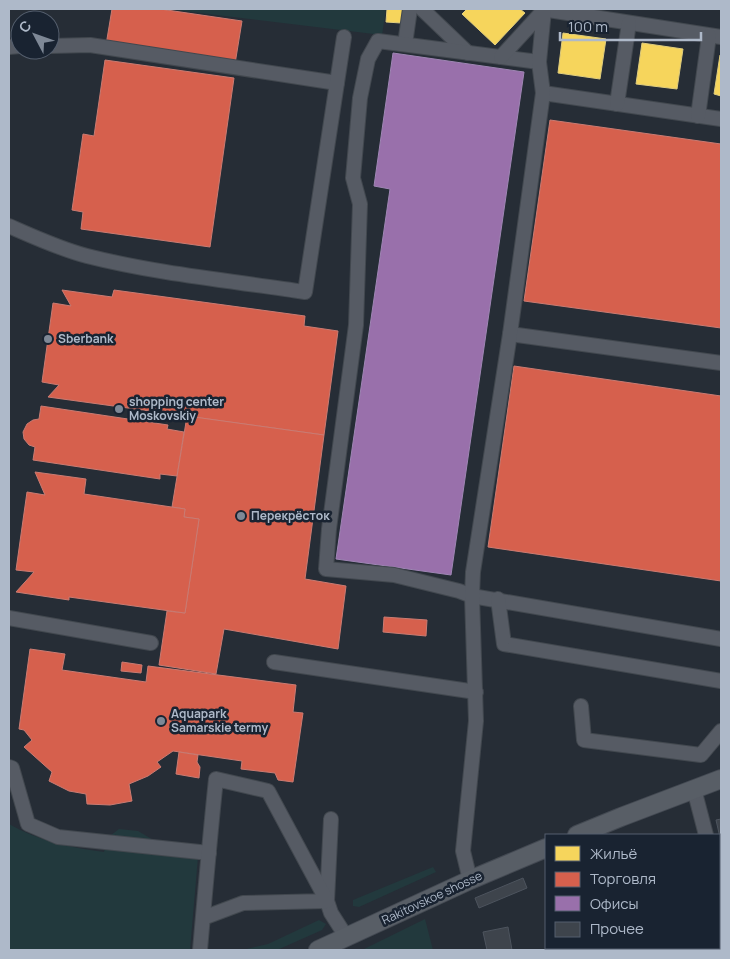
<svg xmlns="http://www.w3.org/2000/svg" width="730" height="959" font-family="Manrope,sans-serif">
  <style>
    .green { fill: #22393d }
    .homes { fill: #f6d55c; stroke: #e0cd7d }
    .shops { fill: #d6604d; stroke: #ca7b72 }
    .offices { fill: #9970ab; stroke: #9f86b4 }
    .building { fill: #3e444c; stroke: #4d545e }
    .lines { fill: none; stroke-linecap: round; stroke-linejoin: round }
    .minor-casing { stroke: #42484f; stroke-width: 16 }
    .major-casing { stroke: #434952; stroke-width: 20 }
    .minor { stroke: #565b64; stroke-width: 14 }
    .major { stroke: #585e66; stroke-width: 18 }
    .poi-dot { fill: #7e8896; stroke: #192331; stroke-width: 2 }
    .labels { text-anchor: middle; stroke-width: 5; stroke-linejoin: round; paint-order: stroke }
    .poi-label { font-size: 12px; font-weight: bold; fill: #aeb9c9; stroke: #192331; text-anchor: start }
    .street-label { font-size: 12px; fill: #aeb9c9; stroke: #192331 }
  </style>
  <rect width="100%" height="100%" fill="#262d36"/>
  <!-- green -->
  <g class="green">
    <path d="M167 9H386L382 35Z"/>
    <path d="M9 824C39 841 71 848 104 852L106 839 119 829 138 831 155 841 198 857 190 950H9Z"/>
    <path d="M433 867 436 872 359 907 353 906V900Z"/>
    <path d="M425 919 433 950H362Z"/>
    <path d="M319 920 326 924 322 930 277 950H242L268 944Z"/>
  </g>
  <!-- homes -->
  <g class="homes">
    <path d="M387 9H403L401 23 386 22Z"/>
    <path d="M467 9H520L525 13 495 45 462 14Z"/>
    <path d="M563 33 606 39 600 79 558 73Z"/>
    <path d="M642 43 683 49 677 89 636 84Z"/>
    <path d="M720 55H721V96L714 94Z"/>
  </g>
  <!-- shops -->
  <g class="shops">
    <path d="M112 9H160L242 21 235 64 106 45Z"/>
    <path d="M105 60 234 78 210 247 81 229 83 212 72 210 83 134 94 136Z"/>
    <path d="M550 120 721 144V328L524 301Z"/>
    <path d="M62 290 112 297 114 290 305 316 304 326 338 331 324 435 48 397 59 385 42 382 53 303 71 306Z"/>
    <path d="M514 366 721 396V581L488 547Z"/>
    <path d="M41 406 168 425 167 429 184 432 177 476 160 474V479L33 460 35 447 29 445 24 439 23 432 27 424 33 420 39 419Z"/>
    <path d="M187 416 324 435 305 579 346 586 338 649 224 629 216 674 159 665 167 611 185 613 199 519 184 517 185 509 172 507Z"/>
    <path d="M35 472 86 479 84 494 185 509 184 517 199 519 185 613 69 597V600L16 592 34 572 16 570 27 492 45 495Z"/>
    <path d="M384 617 427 620 426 636 383 632Z"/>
    <path d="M30 649 65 654 62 670 146 682 148 666 296 685 293 712 303 713 293 782 278 780 275 773 241 769 242 761 173 751 157 762 161 767 148 776 129 784 132 801 110 805 87 804 86 794 69 791 49 781 52 772 24 747 32 740 24 730 19 729Z"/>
    <path d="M122 662 142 665 141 673 121 671Z"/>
    <path d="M179 752 198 755 197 762 200 767 199 778 176 774Z"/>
  </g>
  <!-- offices -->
  <path class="offices" d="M393 53 524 72 451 575 336 559 390 189 374 186Z"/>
  <!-- building -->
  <g class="building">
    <path d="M721 819V842L716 820Z"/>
    <path d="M523 878 527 888 479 908 475 898Z"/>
    <path d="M508 927 512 950H487L483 932Z"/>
  </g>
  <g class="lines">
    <defs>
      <g id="minor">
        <path d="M422 9 468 53"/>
        <path d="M542 9 721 37"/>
        <path d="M405 44 410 9"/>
        <path d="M50 46 90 45 337 83"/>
        <path d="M9 47 20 46"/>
        <path d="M539 62 378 41 368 59 360 98 353 178 360 204 356 325 329 529 326 569 394 575 459 591 472 596 721 639"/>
        <path d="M543 93 721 119"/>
        <path d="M617 104 629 23"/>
        <path d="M698 116 709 36"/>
        <path d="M9 226C34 237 60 249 87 256 158 274 233 281 305 292L344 37"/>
        <path d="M510 334 721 363"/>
        <path d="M498 599 504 644 721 681"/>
        <path d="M9 618 151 643"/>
        <path d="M274 662 476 692"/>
        <path d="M581 706 584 740 701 755 721 731"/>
        <path d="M9 767 12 768 28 824 58 837 209 853"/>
        <path d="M694 789 706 835"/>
        <path d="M331 819 327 901 331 913 347 938"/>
        <path d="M470 880 463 851 476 721 472 596 473 572 510 334 543 93 539 62 544 10 501 57"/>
        <path d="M719 884 721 893"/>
        <path d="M200 950C205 893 210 836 216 779L268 791 327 901 243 903 203 918"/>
      </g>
      <g id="major">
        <path d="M577 835 621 817 721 779"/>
        <path d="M318 950 470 880 546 848"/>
      </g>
    </defs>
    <!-- minor casing -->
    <use href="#minor" class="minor-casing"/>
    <!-- major casing -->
    <use href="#major" class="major-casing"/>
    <!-- minor -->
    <use href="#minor" class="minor"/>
    <!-- major -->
    <use href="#major" class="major"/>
  </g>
  <!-- markers -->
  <g class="poi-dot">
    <circle cx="48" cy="339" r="5"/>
    <circle cx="119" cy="409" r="5"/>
    <circle cx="241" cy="516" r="5"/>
    <circle cx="161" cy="721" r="5"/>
  </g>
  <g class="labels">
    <!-- poi labels -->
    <g class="poi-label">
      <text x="58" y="343">Sberbank</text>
      <text x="129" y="406">shopping center<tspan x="129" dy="14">Moskovskiy</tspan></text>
      <text x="251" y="520">Перекрёсток</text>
      <text x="171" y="718">Aquapark<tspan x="171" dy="14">Samarskie termy</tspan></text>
    </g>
    <!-- street labels -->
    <g class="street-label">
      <text transform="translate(432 898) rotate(-25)" y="4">Rakitovskoe shosse</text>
    </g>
  </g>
  <!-- border -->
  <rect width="730" height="959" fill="none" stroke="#aeb9c9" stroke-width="20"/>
  <!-- legend -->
  <rect x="545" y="834" width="175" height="115" fill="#192331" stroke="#555f6e"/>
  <rect x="555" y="846" width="25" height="15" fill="#f6d55c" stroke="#555f6e"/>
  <text x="590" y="859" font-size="15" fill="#aeb9c9">Жильё</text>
  <rect x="555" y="872" width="25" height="15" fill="#d6604d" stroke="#555f6e"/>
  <text x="590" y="884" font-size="15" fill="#aeb9c9">Торговля</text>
  <rect x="555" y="896" width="25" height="15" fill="#9970ab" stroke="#555f6e"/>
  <text x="590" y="909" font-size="15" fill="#aeb9c9">Офисы</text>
  <rect x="555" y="922" width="25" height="15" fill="#3e444c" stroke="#555f6e"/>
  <text x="590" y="934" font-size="15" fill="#aeb9c9">Прочее</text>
  <!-- north arrow -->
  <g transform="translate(35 35) rotate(311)"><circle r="24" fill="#192331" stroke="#555f6e"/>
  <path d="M0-4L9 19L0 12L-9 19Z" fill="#7e8896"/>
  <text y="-8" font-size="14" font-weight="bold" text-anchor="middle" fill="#aeb9c9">С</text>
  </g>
  <!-- scale -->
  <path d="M560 32v8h141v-8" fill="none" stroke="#aeb9c9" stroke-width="2.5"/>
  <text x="568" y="32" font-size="15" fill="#aeb9c9" stroke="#192331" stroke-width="4" paint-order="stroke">100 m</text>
</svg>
